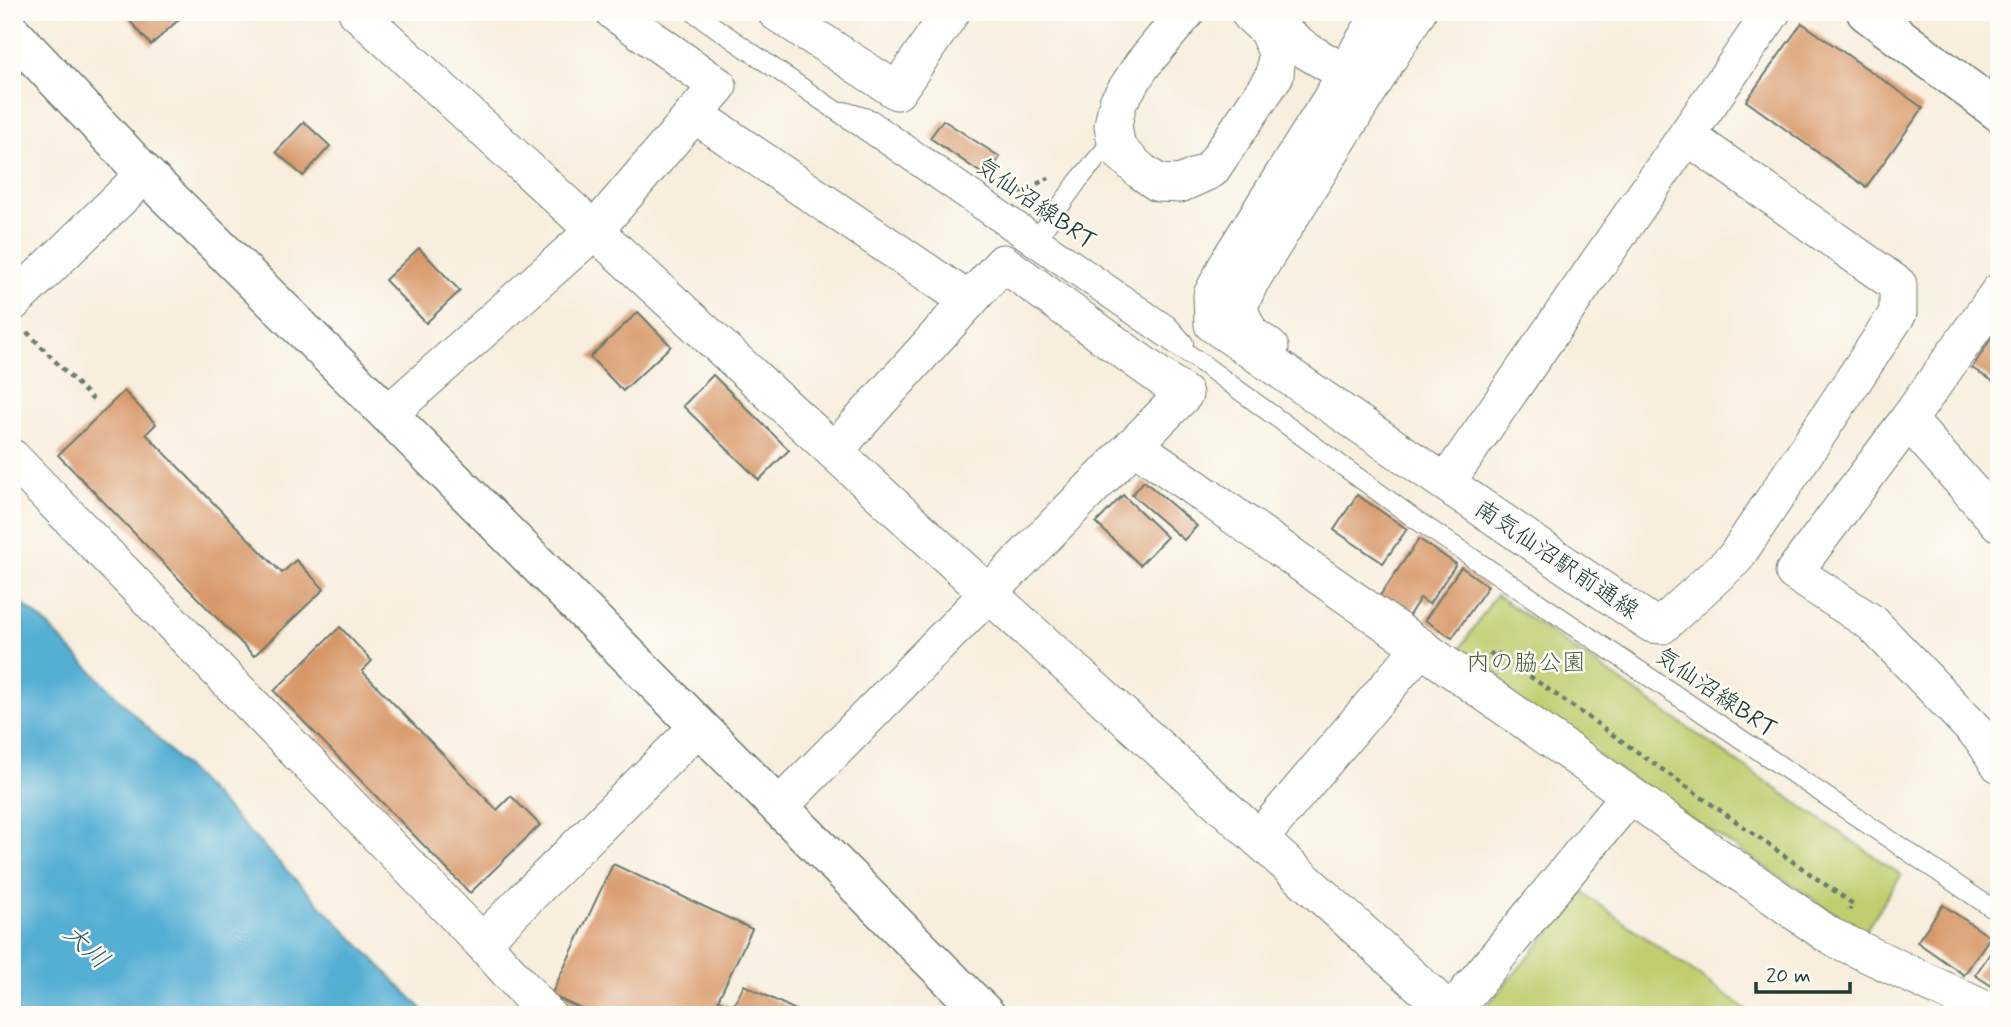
<svg xmlns="http://www.w3.org/2000/svg" width="2011" height="1027" font-family="Mynerve,'Klee One',sans-serif">
  <style>
    .green { fill: #c0ce6f; stroke: #708652; stroke-width: 2 }
    .water { fill: #55afd3; stroke: #3a7684; stroke-width: 2 }
    .building { fill: #d79666 }
    .lines { fill: none; stroke-linecap: round; stroke-linejoin: round }
    .service-casing { stroke: #6b7b6f; stroke-width: 20 }
    .minor-casing { stroke: #6b7b6f; stroke-width: 39 }
    .tertiary-casing { stroke: #6b7b6f; stroke-width: 41 }
    .path { stroke: #6b7b6f; stroke-width: 4.5; stroke-dasharray: 5 5; stroke-linecap: butt }
    .service { stroke: #fff; stroke-width: 18 }
    .minor { stroke: #fff; stroke-width: 37 }
    .tertiary { stroke: #fff; stroke-width: 38 }
    .labels { text-anchor: middle; stroke-width: 5; stroke-linejoin: round; paint-order: stroke }
    .street-label { font-size: 24px; fill: #1f3d34; stroke: #fdfcf7 }
    .park-label { font-size: 24px; fill: #476143; stroke: #fdfcf7 }
    .water-label { font-size: 26px; font-style: italic; fill: #2f5f64; stroke: #fdfcf7 }
  </style>
  <rect width="100%" height="100%" fill="#fdfcf7"/>
  <filter id="ink" filterUnits="userSpaceOnUse"><feTurbulence type="fractalNoise" baseFrequency=".0143" numOctaves="2"/><feDisplacementMap in="SourceGraphic" scale="14" xChannelSelector="R" yChannelSelector="G"/><feConvolveMatrix kernelMatrix="1 2 1 2 8 2 1 2 1" color-interpolation-filters="sRGB"/></filter>
  <filter id="wash" filterUnits="userSpaceOnUse"><feTurbulence type="fractalNoise" baseFrequency=".00686" numOctaves="4" result="noise"/><feDisplacementMap in="SourceGraphic" scale="28" xChannelSelector="R" yChannelSelector="G"/><feGaussianBlur stdDeviation="1.57" result="paint"/><feColorMatrix in="noise" values="0 0 0 0 0 0 0 0 0 0 0 0 0 0 0 0 0 1.4 0 .05"/><feComposite in="paint" operator="in"/></filter>
  <g filter="url(#wash)">
    <rect width="100%" height="100%" fill="#f8eedd"/>
    <!-- green -->
    <g class="green">
      <path d="M1496 595 1901 875 1864 933 1453 659Z"/>
      <path d="M1583 893 1754 1015H1479Z"/>
    </g>
    <!-- water -->
    <path class="water" d="M12 595 44 622 428 1015H12Z"/>
    <g id="blocks">
      <!-- building -->
      <g class="building">
        <path d="M122 12H187L151 45Z"/>
        <path d="M1802 23 1923 108 1866 187 1746 101Z"/>
        <path d="M943 120 1000 157 987 177 930 138Z"/>
        <path d="M304 122 330 146 303 176 276 152Z"/>
        <path d="M419 248 460 291 426 323 385 280Z"/>
        <path d="M638 312 671 346 623 391 590 357Z"/>
        <path d="M1999 326V385L1972 368Z"/>
        <path d="M713 375 789 450 759 480 683 406Z"/>
        <path d="M124 391 156 424 146 434 282 573 296 560 324 589 254 656 58 455Z"/>
        <path d="M1144 481 1197 526 1184 540 1132 495Z"/>
        <path d="M1123 495 1167 537 1140 565 1096 523Z"/>
        <path d="M1357 495 1407 529 1383 563 1334 530Z"/>
        <path d="M1419 539 1456 564 1429 604 1420 598 1406 620 1377 600Z"/>
        <path d="M1461 567 1488 586 1452 638 1425 620Z"/>
        <path d="M340 627 372 661 362 671 497 810 511 796 540 825 470 893 274 691Z"/>
        <path d="M613 864 752 929 718 1000 733 1007 744 985 806 1015H594L551 995Z"/>
        <path d="M1943 905 1990 937 1964 975 1917 942Z"/>
        <path d="M1999 941V991L1975 975Z"/>
      </g>
    </g>
  </g>
  <g filter="url(#ink)">
    <use href="#blocks" fill-opacity="0" stroke="#6b7b6f" stroke-width="2"/>
    <g class="lines">
      <defs>
        <g id="service">
          <path d="M693 12 1203 364 1415 519 1999 913"/>
          <path d="M845 111 871 119 1168 325 1184 343"/>
          <path d="M1034 243 1078 181 1107 147 1111 135"/>
        </g>
        <g id="minor">
          <path d="M357 12 989 594 1451 1013"/>
          <path d="M776 12 897 91 951 12"/>
          <path d="M1186 12 1142 65 1118 102 1113 125 1117 149 1141 171 1158 183 1180 184 1211 170 1275 75 1277 52 1267 30 1250 14"/>
          <path d="M1382 12 1361 46 1333 96 1231 258 1212 295 1213 324 1652 624 1662 625 1735 558 1898 313V285L1687 136"/>
          <path d="M1261 18 1270 22 1307 51 1345 73 1360 91"/>
          <path d="M694 114 969 301"/>
          <path d="M1999 292 1908 420 1794 572 1872 623 1983 739 1999 764"/>
          <path d="M12 303 145 174"/>
          <path d="M1270 348 1250 334 1238 308 1250 282 1417 12"/>
          <path d="M388 414 594 231 718 86 614 12"/>
          <path d="M1908 420 1999 523"/>
          <path d="M1134 445 1830 936 1996 1015"/>
          <path d="M12 458 482 942 698 727"/>
          <path d="M1446 483 1772 12"/>
          <path d="M780 806 1184 394 1003 263 834 451"/>
          <path d="M1259 839 1421 647"/>
          <path d="M482 942 547 1015"/>
          <path d="M1449 1015 1629 796"/>
        </g>
        <g id="tertiary">
          <path d="M1866 12 1999 112"/>
          <path d="M12 33 145 174 388 414 986 1015"/>
        </g>
      </defs>
      <!-- service casing -->
      <use href="#service" class="service-casing"/>
      <!-- minor casing -->
      <use href="#minor" class="minor-casing"/>
      <!-- tertiary casing -->
      <use href="#tertiary" class="tertiary-casing"/>
      <!-- path -->
      <g class="path">
        <path d="M1019 193 1049 178"/>
        <path d="M27 332 93 400"/>
        <path d="M1490 656 1494 651 1853 904 1849 910"/>
      </g>
      <!-- service -->
      <use href="#service" class="service"/>
      <!-- minor -->
      <use href="#minor" class="minor"/>
      <!-- tertiary -->
      <use href="#tertiary" class="tertiary"/>
    </g>
  </g>
  <g class="labels">
    <!-- street labels -->
    <g class="street-label">
      <text transform="translate(1036 203) rotate(35)" y="8">気仙沼線BRT</text>
      <text transform="translate(1557 559) rotate(34)" y="8">南気仙沼駅前通線</text>
      <text transform="translate(1716 692) rotate(34)" y="8">気仙沼線BRT</text>
    </g>
    <!-- park labels -->
    <g class="park-label">
      <text x="1526" y="670">内の脇公園</text>
    </g>
    <!-- water labels -->
    <g class="water-label">
      <text transform="translate(87 946) rotate(43)" y="9">大川</text>
    </g>
  </g>
  <!-- margin -->
  <rect width="2011" height="1027" fill="none" stroke="#fdfcf7" stroke-width="42"/>
  <!-- scale -->
  <path d="M1756 982v10h94v-10" fill="none" stroke="#1f3d34" stroke-width="3.5"/>
  <text x="1766" y="982" font-size="21" fill="#1f3d34" stroke="#fdfcf7" stroke-width="5" paint-order="stroke">20 m</text>
</svg>
